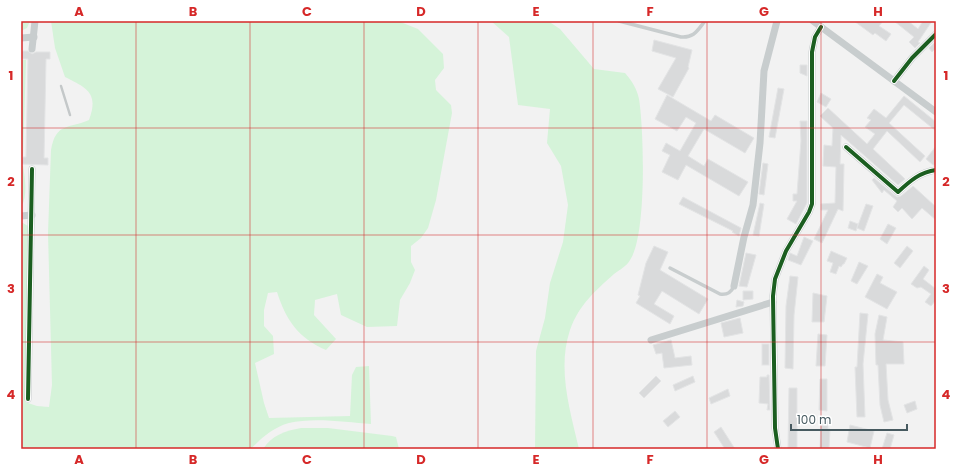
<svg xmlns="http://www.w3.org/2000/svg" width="957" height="470" font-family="Poppins,sans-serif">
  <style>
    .green { fill: #d5f3d9 }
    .building { fill: #d9dadb; stroke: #e3e4e5 }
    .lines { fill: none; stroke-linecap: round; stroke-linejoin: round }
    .service { stroke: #c8cdce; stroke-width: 3.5 }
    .minor { stroke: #c8cdce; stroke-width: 7 }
    .rail { stroke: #c4c8c9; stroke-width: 2.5 }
    .cycleway-casing { stroke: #fff; stroke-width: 6 }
    .cycleway { stroke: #1b5e20; stroke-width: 4 }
    .grid { fill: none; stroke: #d62828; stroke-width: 1; stroke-opacity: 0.55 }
    .neatline { fill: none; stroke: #d62828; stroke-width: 1.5 }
    .grid-label { font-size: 13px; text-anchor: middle; font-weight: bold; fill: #d62828 }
  </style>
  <rect width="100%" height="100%" fill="#f2f2f2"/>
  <!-- green -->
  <g class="green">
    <path d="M21 21H30L27 28 21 31Z"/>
    <path d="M51 21H398L418 29 443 54 444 68 435 80 436 90 451 105 452 113 436 200 428 228 421 238 411 246V262L415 270 410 283 400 300 397 326 367 327 341 315 337 294 315 300 314 315 336 339 326 350C298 338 286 320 277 292L268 293 264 310V326L273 336 274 354 255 363 264 403 269 418 350 416 352 375 356 367 369 366 371 424C347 422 312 417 289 423 274 427 261 438 251 449H21V222L28 226 29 236 25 402 37 406 49 407 52 385 48 233 51 150C56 122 69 129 89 120 99 93 87 88 65 77L55 48Z"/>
    <path d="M491 21H548L560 29 594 69 625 73C632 81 637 89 639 99 644 129 647 236 630 260 627 266 619 270 614 274 595 291 579 305 570 330 557 369 570 410 579 449H535L536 351 545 318 550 283 563 242 568 205 561 166 547 143 550 109 518 105 509 37Z"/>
    <path d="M21 60H26L23 156H21Z"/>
    <path d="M21 166H23C25 178 28 196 21 207Z"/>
    <path d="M301 428H328L392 436 396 437 399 449H263C272 435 285 431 301 428Z"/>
  </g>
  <!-- building -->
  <g class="building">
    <path d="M854 21H883L879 26 891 34 886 41 875 33 873 35Z"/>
    <path d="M894 21H908L918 29 923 21H932L918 42 920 43 915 48 909 42 914 37Z"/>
    <path d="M654 40 692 50 688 67 689 68 673 97 658 89 676 58 652 51Z"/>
    <path d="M936 41V48L932 52 929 48Z"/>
    <path d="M21 51H28L32 54 36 52H50V59H46L44 158H48V165L21 164V157H26L28 59H21Z"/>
    <path d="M800 65H807V76L800 73Z"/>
    <path d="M778 88 784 89 775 138 769 137Z"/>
    <path d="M821 93 831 99 826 107 817 102Z"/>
    <path d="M667 95 711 121 715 115 754 138 745 153 704 129 688 156 704 166 708 159 748 182 739 196 686 165 678 180 662 172 670 155 662 151 666 143 680 151 696 123 686 117 677 131 655 119Z"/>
    <path d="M904 96 936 122V131L904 105 889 123 925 156 920 162 887 131 873 149 905 179 898 185 841 135 840 164H844L843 211 838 209 822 243 814 239 828 210H821V204L835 203 836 167 823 166 824 145 832 146 833 128 820 116 828 108 867 144 875 134 865 127 871 120 867 118 874 109 886 118Z"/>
    <path d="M800 121H807V203L796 224 787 219 797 201H793V194H797L801 141Z"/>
    <path d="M936 146V165H933L926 159Z"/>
    <path d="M763 163 768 164 764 195 759 194Z"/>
    <path d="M874 178 897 197 901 196 913 186 936 207V220L922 208 912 219 902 208 898 212 893 207 897 201 884 190 882 193 872 180Z"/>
    <path d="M683 197 741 228 739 236 732 232 733 231 679 204Z"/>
    <path d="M760 203 764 204 759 236 753 235Z"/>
    <path d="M866 204 873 206 864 231 857 228Z"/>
    <path d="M850 221 858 224 856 231 848 228Z"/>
    <path d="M888 224 896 228 887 244 880 239Z"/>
    <path d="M804 237 813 241 801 265 788 260 790 253 797 256Z"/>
    <path d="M654 246 668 252 660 270 708 299 699 314 662 291 654 304 674 316 670 324 636 303 640 296 638 295 646 263Z"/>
    <path d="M907 246 913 251 900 268 894 263Z"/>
    <path d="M831 251 847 258 844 264H843L841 267 839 266 836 274 830 272 833 263 827 261Z"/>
    <path d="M746 253 756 255 747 287 739 286Z"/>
    <path d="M859 262 868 266 857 284 851 281Z"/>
    <path d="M924 266 929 270 923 279 936 289V300L931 306 925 302 931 294 921 287 917 288 911 284Z"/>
    <path d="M877 274 883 277 880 283 897 292 887 309 865 297Z"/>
    <path d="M790 276 798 277 794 315 793 369 785 368 786 306Z"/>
    <path d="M743 291H753V299L743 300Z"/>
    <path d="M813 293 827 296 824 322H812Z"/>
    <path d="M737 300 744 302 743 306 736 307Z"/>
    <path d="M860 313 868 314 863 364 865 417H857L855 367H857Z"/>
    <path d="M879 315 887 317 883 340 903 342 904 364H886L888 400 893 420 884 422 880 405 878 365H876L875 334Z"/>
    <path d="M740 318 743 333 724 337 721 323Z"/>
    <path d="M818 334 827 335 825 366H816Z"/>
    <path d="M671 340 675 358 691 356 692 365 664 368 662 353 656 354 653 345Z"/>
    <rect x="762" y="344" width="7" height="21"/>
    <path d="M767 375H769L770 410H767L768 404 759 403 760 377H767Z"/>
    <path d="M656 376 661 381 644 398 639 393Z"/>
    <path d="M693 376 695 382 675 391 673 385Z"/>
    <path d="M820 379H827V411L819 410Z"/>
    <path d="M789 388H797V449H788Z"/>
    <path d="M728 389 730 396 711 404 709 398Z"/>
    <path d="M915 401 917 409 907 413 904 405Z"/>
    <path d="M675 411 680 417 668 427 663 421Z"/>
    <path d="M821 421H828V429H830L829 448H820Z"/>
    <path d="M850 425 874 431 870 448 847 442Z"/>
    <path d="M721 427 735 449H725L714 432Z"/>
    <path d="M887 433 894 435 890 449H882Z"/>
  </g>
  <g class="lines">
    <!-- service -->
    <g class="service">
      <path d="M619 21 681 37C694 38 697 31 705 21"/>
      <path d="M670 268 720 294C727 295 731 293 734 286"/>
    </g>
    <!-- minor -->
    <g class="minor">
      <path d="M813 21 936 112"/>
      <path d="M21 38 34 37"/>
      <path d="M32 49 35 21"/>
      <path d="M894 81 912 58 936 34"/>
      <path d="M846 147 898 192C910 181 920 172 936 170"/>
      <path d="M21 216 32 215"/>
      <path d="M734 286 744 237 753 205 760 143 764 71 777 21"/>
      <path d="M651 340 773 302"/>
      <path d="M28 399 32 169"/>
      <path d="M778 449 775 428 773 296 775 279 786 251 809 212 812 204V52L815 37 821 27"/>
    </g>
    <!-- rail -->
    <path class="rail" d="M61 86 70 115"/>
    <defs>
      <g id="cycleway">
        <path d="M894 81 912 58 936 34"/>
        <path d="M846 147 898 192C910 181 920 172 936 170"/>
        <path d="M28 399 32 169"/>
        <path d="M778 449 775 428 773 296 775 279 786 251 809 212 812 204V52L815 37 821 27"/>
      </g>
    </defs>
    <!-- cycleway casing -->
    <use href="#cycleway" class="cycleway-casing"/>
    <!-- cycleway -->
    <use href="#cycleway" class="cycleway"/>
  </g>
  <!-- grid -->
  <path class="grid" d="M136 21V449M250 21V449M364 21V449M478 21V449M593 21V449M707 21V449M821 21V449M21 128H936M21 235H936M21 342H936"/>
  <!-- border -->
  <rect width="957" height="470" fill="none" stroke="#ffffff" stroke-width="44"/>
  <!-- scale -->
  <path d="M791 424v6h116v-6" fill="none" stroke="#475a60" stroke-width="2"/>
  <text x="797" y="424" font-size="12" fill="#475a60" stroke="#ffffff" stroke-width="3" paint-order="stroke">100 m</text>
  <rect x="22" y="22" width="913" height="426" class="neatline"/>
  <g class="grid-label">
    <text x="79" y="16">A</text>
    <text x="193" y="16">B</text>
    <text x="307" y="16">C</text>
    <text x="421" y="16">D</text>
    <text x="536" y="16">E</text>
    <text x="650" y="16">F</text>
    <text x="764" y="16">G</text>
    <text x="878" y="16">H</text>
    <text x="11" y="80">1</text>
    <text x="946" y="80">1</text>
    <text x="11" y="186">2</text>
    <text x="946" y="186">2</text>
    <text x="11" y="293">3</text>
    <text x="946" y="293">3</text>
    <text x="11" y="399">4</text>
    <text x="946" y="399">4</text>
    <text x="79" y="464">A</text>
    <text x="193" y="464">B</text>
    <text x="307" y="464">C</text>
    <text x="421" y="464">D</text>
    <text x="536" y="464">E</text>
    <text x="650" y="464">F</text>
    <text x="764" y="464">G</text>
    <text x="878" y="464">H</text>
  </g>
</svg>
